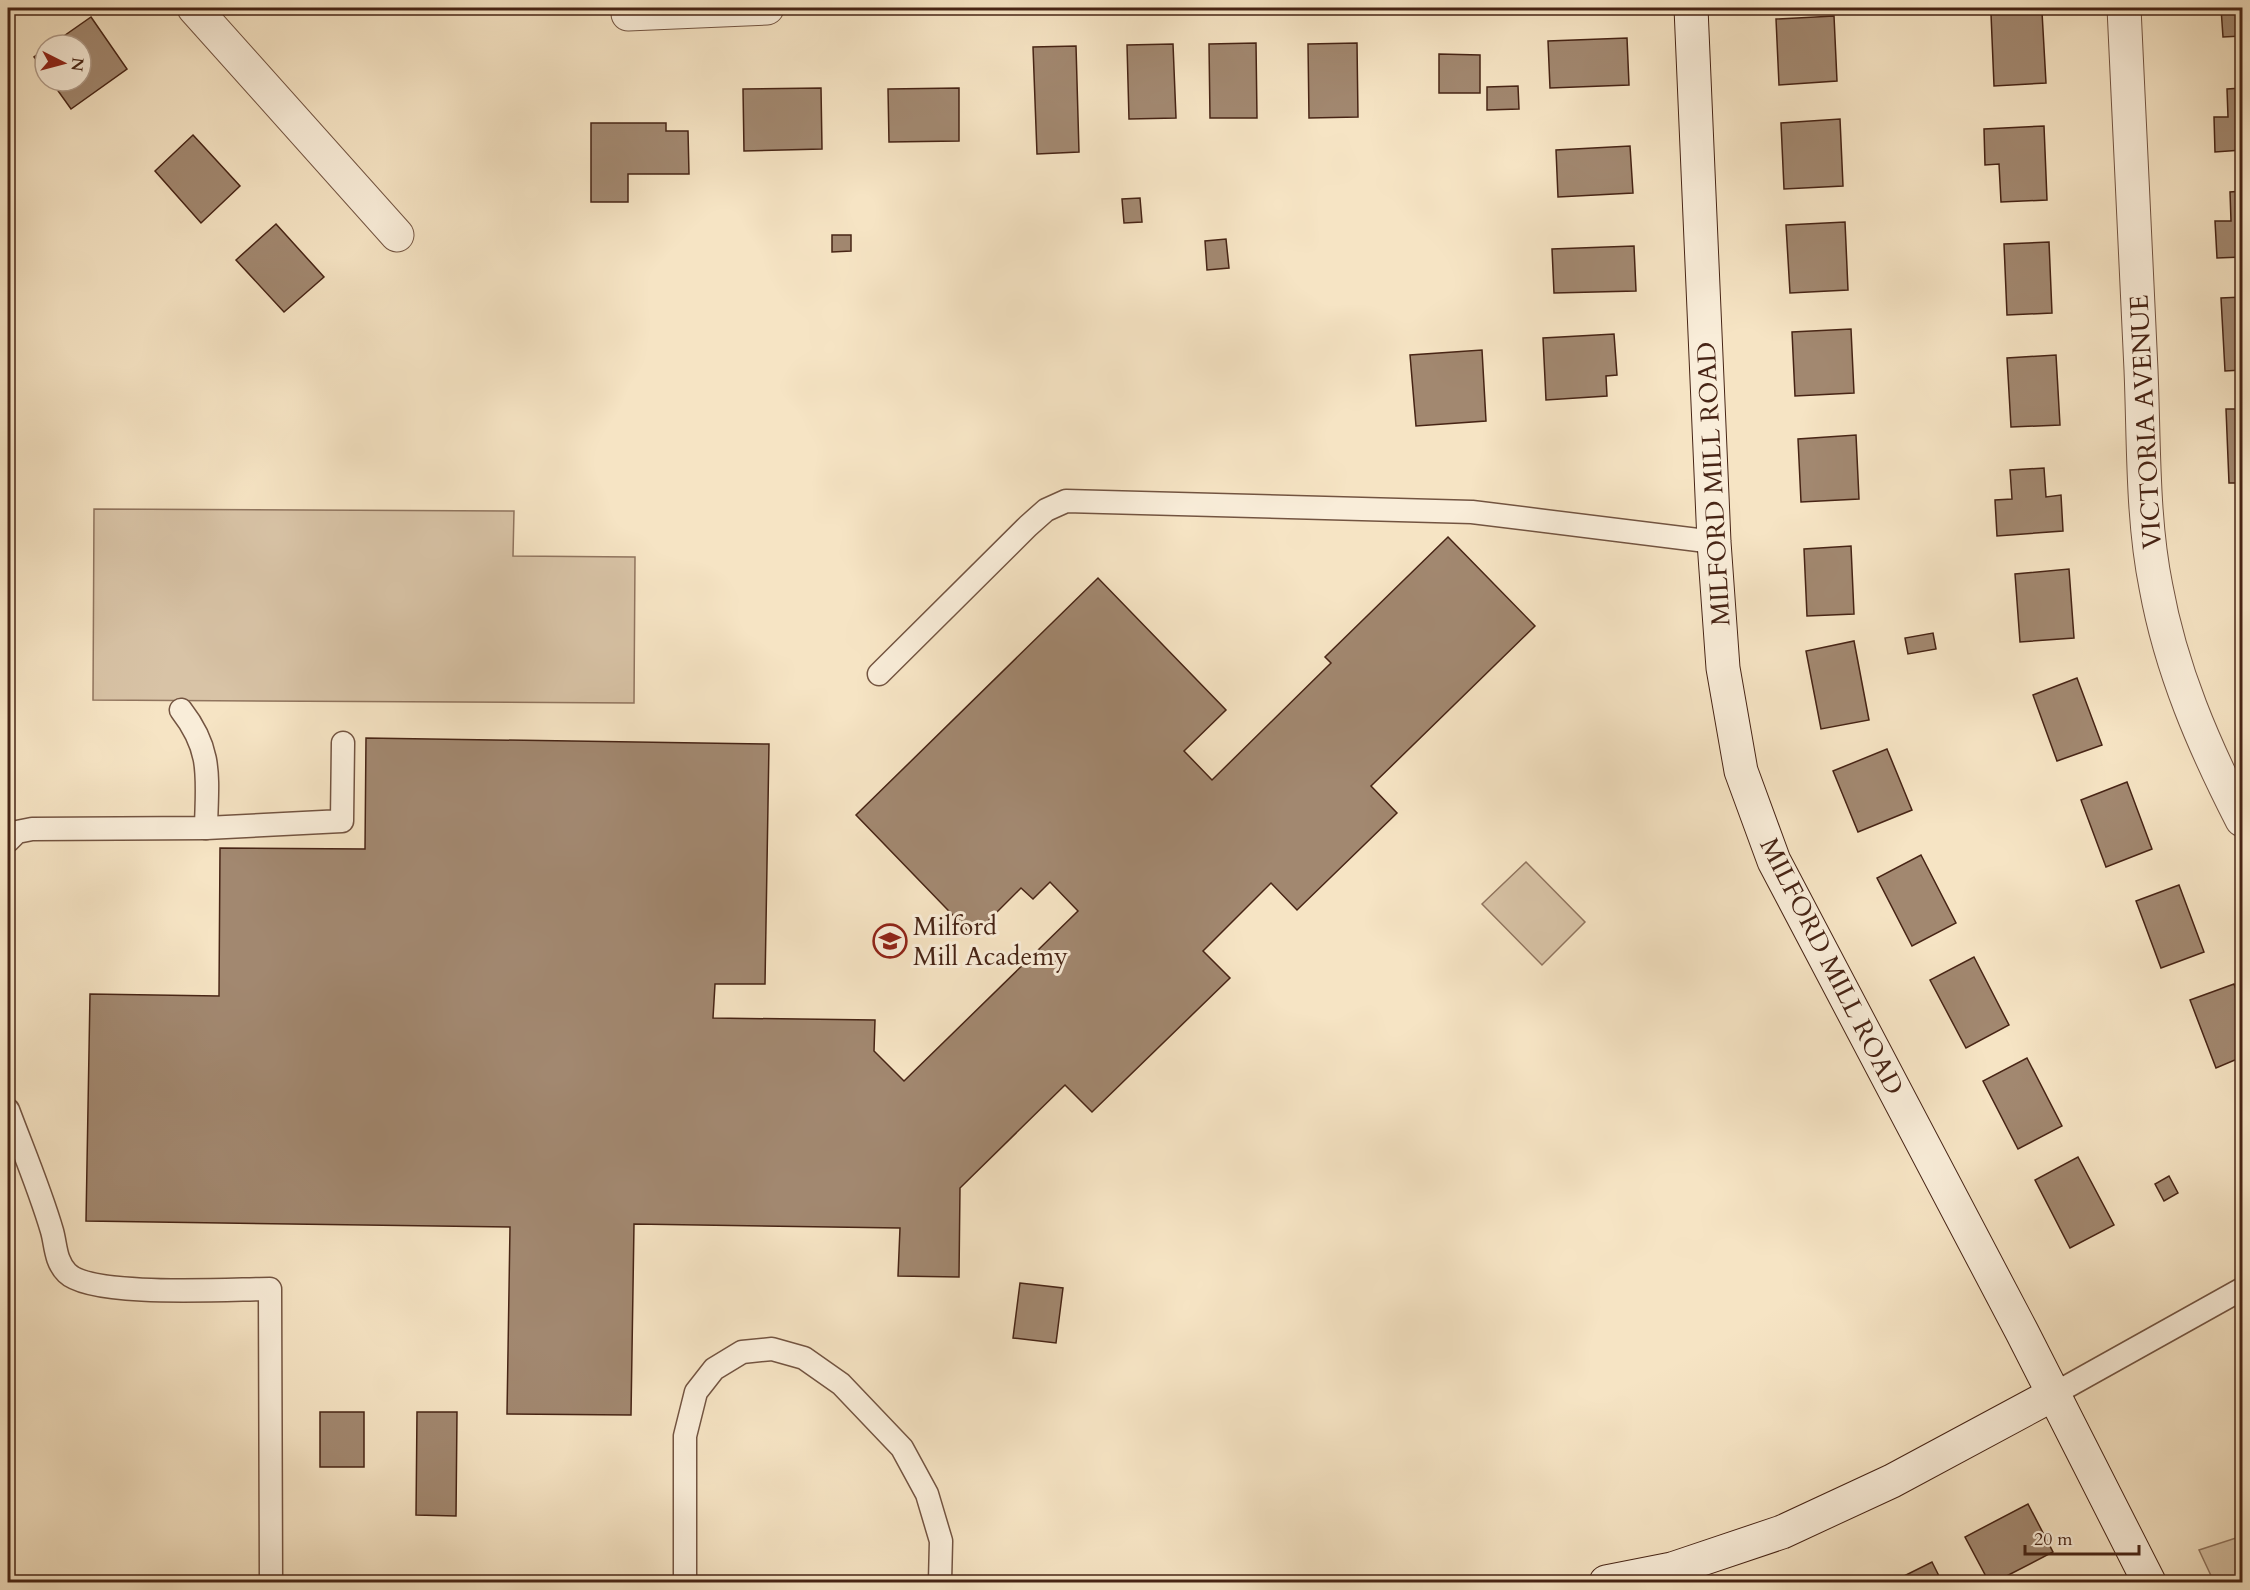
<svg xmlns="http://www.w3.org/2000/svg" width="2250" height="1590" font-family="Cardo,serif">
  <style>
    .green { fill: #d8c3a6; stroke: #90745e; stroke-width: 1.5 }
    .building { fill: #a28870; stroke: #472415; stroke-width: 1.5 }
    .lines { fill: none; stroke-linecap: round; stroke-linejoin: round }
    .lane-casing { stroke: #735441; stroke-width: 25 }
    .street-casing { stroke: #735441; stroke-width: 35 }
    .secondary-casing { stroke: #472415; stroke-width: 35 }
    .lane { stroke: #f9edd9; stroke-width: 22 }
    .street { stroke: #f9edd9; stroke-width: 33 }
    .secondary { stroke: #f9edd9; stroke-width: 33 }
    .labels { text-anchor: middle; stroke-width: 6; stroke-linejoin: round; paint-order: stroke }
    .street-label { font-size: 26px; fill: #472415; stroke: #f9edd9 }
    .poi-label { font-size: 26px; fill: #472415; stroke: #f9edd9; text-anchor: start }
  </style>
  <rect width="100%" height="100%" fill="#f6e4c4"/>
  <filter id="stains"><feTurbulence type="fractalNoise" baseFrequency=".00333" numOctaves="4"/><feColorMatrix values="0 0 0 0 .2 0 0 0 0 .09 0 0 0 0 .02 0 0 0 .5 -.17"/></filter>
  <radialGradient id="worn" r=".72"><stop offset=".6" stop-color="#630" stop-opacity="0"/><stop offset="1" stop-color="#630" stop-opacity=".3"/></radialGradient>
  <!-- green -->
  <g class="green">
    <path d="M94 509 514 511 513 556 635 557 634 703 93 700Z"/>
    <path d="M1526 862 1585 922 1542 965 1482 904Z"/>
    <path d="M2242 1536V1582H2214L2199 1550Z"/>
  </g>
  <!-- building -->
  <g class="building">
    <path d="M2221 8H2242V42V36L2223 37Z"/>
    <path d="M2042 12 2046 83 1994 86 1991 14Z"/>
    <path d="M1834 16 1837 81 1779 85 1776 19Z"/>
    <path d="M91 17 127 69 71 109 51 81H81V45H51Z"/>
    <path d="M1627 38 1629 85 1550 88 1548 41Z"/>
    <path d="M1256 43 1257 118H1210L1209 44Z"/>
    <path d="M1357 43 1358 117 1309 118 1308 44Z"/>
    <path d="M1173 44 1176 118 1129 119 1127 45Z"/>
    <path d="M1076 46 1079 152 1037 154 1033 47Z"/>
    <path d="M45 49V72L34 57Z"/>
    <path d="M1439 54 1480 55V93H1439Z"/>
    <path d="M1518 86 1519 109 1487 110V87Z"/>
    <path d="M821 88 822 149 744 151 743 89Z"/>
    <path d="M959 88V141L889 142 888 89Z"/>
    <path d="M2242 88V150L2215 152 2214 117H2228L2227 89Z"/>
    <path d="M1840 119 1843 186 1784 189 1781 123Z"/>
    <path d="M591 123H666V131H688L689 174H628V202H591Z"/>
    <path d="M2044 126 2047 200 2001 202 1999 164 1985 165 1984 129Z"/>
    <path d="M193 135 240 186 201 223 155 171Z"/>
    <path d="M1630 146 1633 193 1558 197 1556 150Z"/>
    <path d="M2242 191V257L2217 258 2215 221H2231L2230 192Z"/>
    <path d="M1140 198 1142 222 1124 223 1122 199Z"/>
    <path d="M1845 222 1848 290 1790 293 1786 225Z"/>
    <path d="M276 224 324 277 284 312 236 260Z"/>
    <path d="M832 235H851V251L832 252Z"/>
    <path d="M1226 239 1229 268 1207 270 1205 241Z"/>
    <path d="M2049 242 2052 313 2007 315 2004 244Z"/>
    <path d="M1634 246 1636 291 1554 293 1552 249Z"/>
    <path d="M2242 297V370L2225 371 2221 298Z"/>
    <path d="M1851 329 1854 393 1795 396 1792 332Z"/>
    <path d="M1614 334 1617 375 1606 376 1607 396 1546 400 1543 338Z"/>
    <path d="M1482 350 1486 421 1416 426 1410 355Z"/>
    <path d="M2056 355 2060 425 2011 427 2007 358Z"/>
    <path d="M2226 409H2242V483H2229Z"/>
    <path d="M1856 435 1859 499 1801 502 1798 439Z"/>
    <path d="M2044 468 2046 497 2061 495 2063 531 1997 536 1995 500 2012 499 2010 470Z"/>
    <path d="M1448 537 1535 626 1371 786 1397 813 1297 910 1271 883 1203 951 1230 978 1092 1112 1065 1085 960 1188 959 1277 898 1276 900 1228 634 1224 631 1415 507 1414 510 1227 86 1221 90 994 219 996 220 848 365 849 366 738 769 744 765 984H715L713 1018 875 1020 874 1051 904 1081 1078 911 1050 882 1033 899 1021 888 973 936 856 815 1098 578 1226 710 1184 751 1212 780 1331 663 1325 657Z"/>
    <path d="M1851 546 1854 614 1807 616 1804 549Z"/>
    <path d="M2242 556V594H2241L2236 557Z"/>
    <path d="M2069 569 2074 638 2020 642 2015 574Z"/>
    <path d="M1933 633 1936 649 1908 654 1905 638Z"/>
    <path d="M1854 641 1869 720 1821 729 1806 651Z"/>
    <path d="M2077 678 2102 745 2057 761 2033 695Z"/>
    <path d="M1887 749 1912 810 1858 832 1833 771Z"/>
    <path d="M2127 782 2152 849 2106 867 2081 800Z"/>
    <path d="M1921 855 1956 923 1912 946 1877 878Z"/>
    <path d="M2179 885 2204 952 2161 968 2136 901Z"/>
    <path d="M1974 957 2009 1025 1966 1048 1930 980Z"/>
    <path d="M2234 984 2242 1006V1057L2216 1068 2190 1000Z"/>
    <path d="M2027 1058 2062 1126 2018 1149 1983 1081Z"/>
    <path d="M2078 1157 2114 1225 2070 1248 2035 1180Z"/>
    <path d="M2169 1176 2178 1193 2164 1201 2155 1184Z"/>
    <path d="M1020 1283 1063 1288 1056 1343 1013 1338Z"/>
    <rect x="320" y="1412" width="44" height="55"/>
    <path d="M417 1412H457L456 1516 416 1515Z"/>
    <path d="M2028 1504 2053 1552 1995 1582H1989L1965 1537Z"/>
    <path d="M1932 1562 1942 1582H1892Z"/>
  </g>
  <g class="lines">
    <defs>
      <g id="lane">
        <path d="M879 674 1028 526 1046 510 1066 501 1472 512 1714 542"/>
        <path d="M181 710C213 751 207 778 206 828"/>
        <path d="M8 841 17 832 32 829 206 828 342 821 343 743"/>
        <path d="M8 1110C23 1150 40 1190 52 1231 56 1245 55 1261 67 1273 92 1298 231 1289 270 1289L271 1582"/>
        <path d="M2052 1395 2242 1289"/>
        <path d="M685 1582V1436L696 1392 714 1369 742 1352 772 1349 804 1358 841 1384 902 1448 927 1494 941 1541 940 1582"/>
      </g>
      <g id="street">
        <path d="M194 8 397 235"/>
        <path d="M2124 8C2130 128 2135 249 2141 370 2144 441 2142 518 2156 587 2171 670 2204 746 2242 820"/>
        <path d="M628 14 767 8"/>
      </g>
      <g id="secondary">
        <path d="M1691 8 1714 542 1723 668 1741 771 1774 861 2022 1332 2149 1582"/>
        <path d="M1606 1582 1672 1569 1782 1532 1892 1481 2052 1395"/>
      </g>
    </defs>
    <!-- lane casing -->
    <use href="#lane" class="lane-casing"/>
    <!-- street casing -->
    <use href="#street" class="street-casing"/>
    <!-- secondary casing -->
    <use href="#secondary" class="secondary-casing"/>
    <!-- lane -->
    <use href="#lane" class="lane"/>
    <!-- street -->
    <use href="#street" class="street"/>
    <!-- secondary -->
    <use href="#secondary" class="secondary"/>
  </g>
  <!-- icons -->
  <defs>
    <symbol id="school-ring" viewBox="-11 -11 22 22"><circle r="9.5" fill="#f9edd9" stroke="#8f2418" stroke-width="1.5"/><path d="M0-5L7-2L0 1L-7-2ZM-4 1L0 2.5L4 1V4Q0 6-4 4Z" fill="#8f2418"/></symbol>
  </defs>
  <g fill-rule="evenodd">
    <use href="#school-ring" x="871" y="922" width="38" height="38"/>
  </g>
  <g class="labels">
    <!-- street labels -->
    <g class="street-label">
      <text transform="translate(2145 422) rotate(-93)" y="9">VICTORIA AVENUE</text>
      <text transform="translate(1713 484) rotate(-93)" y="9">MILFORD MILL ROAD</text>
      <text transform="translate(1832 966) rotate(63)" y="9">MILFORD MILL ROAD</text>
    </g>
    <!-- poi labels -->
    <g class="poi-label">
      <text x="913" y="935">Milford<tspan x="913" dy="30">Mill Academy</tspan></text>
    </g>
  </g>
  <!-- margin -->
  <rect width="2250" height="1590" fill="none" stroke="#f6e4c4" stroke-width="30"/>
  <rect x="9" y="9" width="2232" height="1572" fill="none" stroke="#472415" stroke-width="3"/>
  <rect x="15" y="15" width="2220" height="1560" fill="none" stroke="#472415" stroke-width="1.5"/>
  <!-- north arrow -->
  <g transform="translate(63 63) rotate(96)"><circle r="28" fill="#f9edd9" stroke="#b29d8b" stroke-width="1.5"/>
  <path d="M0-4.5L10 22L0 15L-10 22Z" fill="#8f2418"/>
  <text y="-9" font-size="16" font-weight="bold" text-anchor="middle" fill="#472415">N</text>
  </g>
  <!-- scale -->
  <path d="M2025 1545v9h114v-9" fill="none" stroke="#472415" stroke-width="3"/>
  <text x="2034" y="1545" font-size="18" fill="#472415" stroke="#f9edd9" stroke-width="4.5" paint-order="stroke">20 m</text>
  <rect width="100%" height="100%" filter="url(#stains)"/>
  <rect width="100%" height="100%" fill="url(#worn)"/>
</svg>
